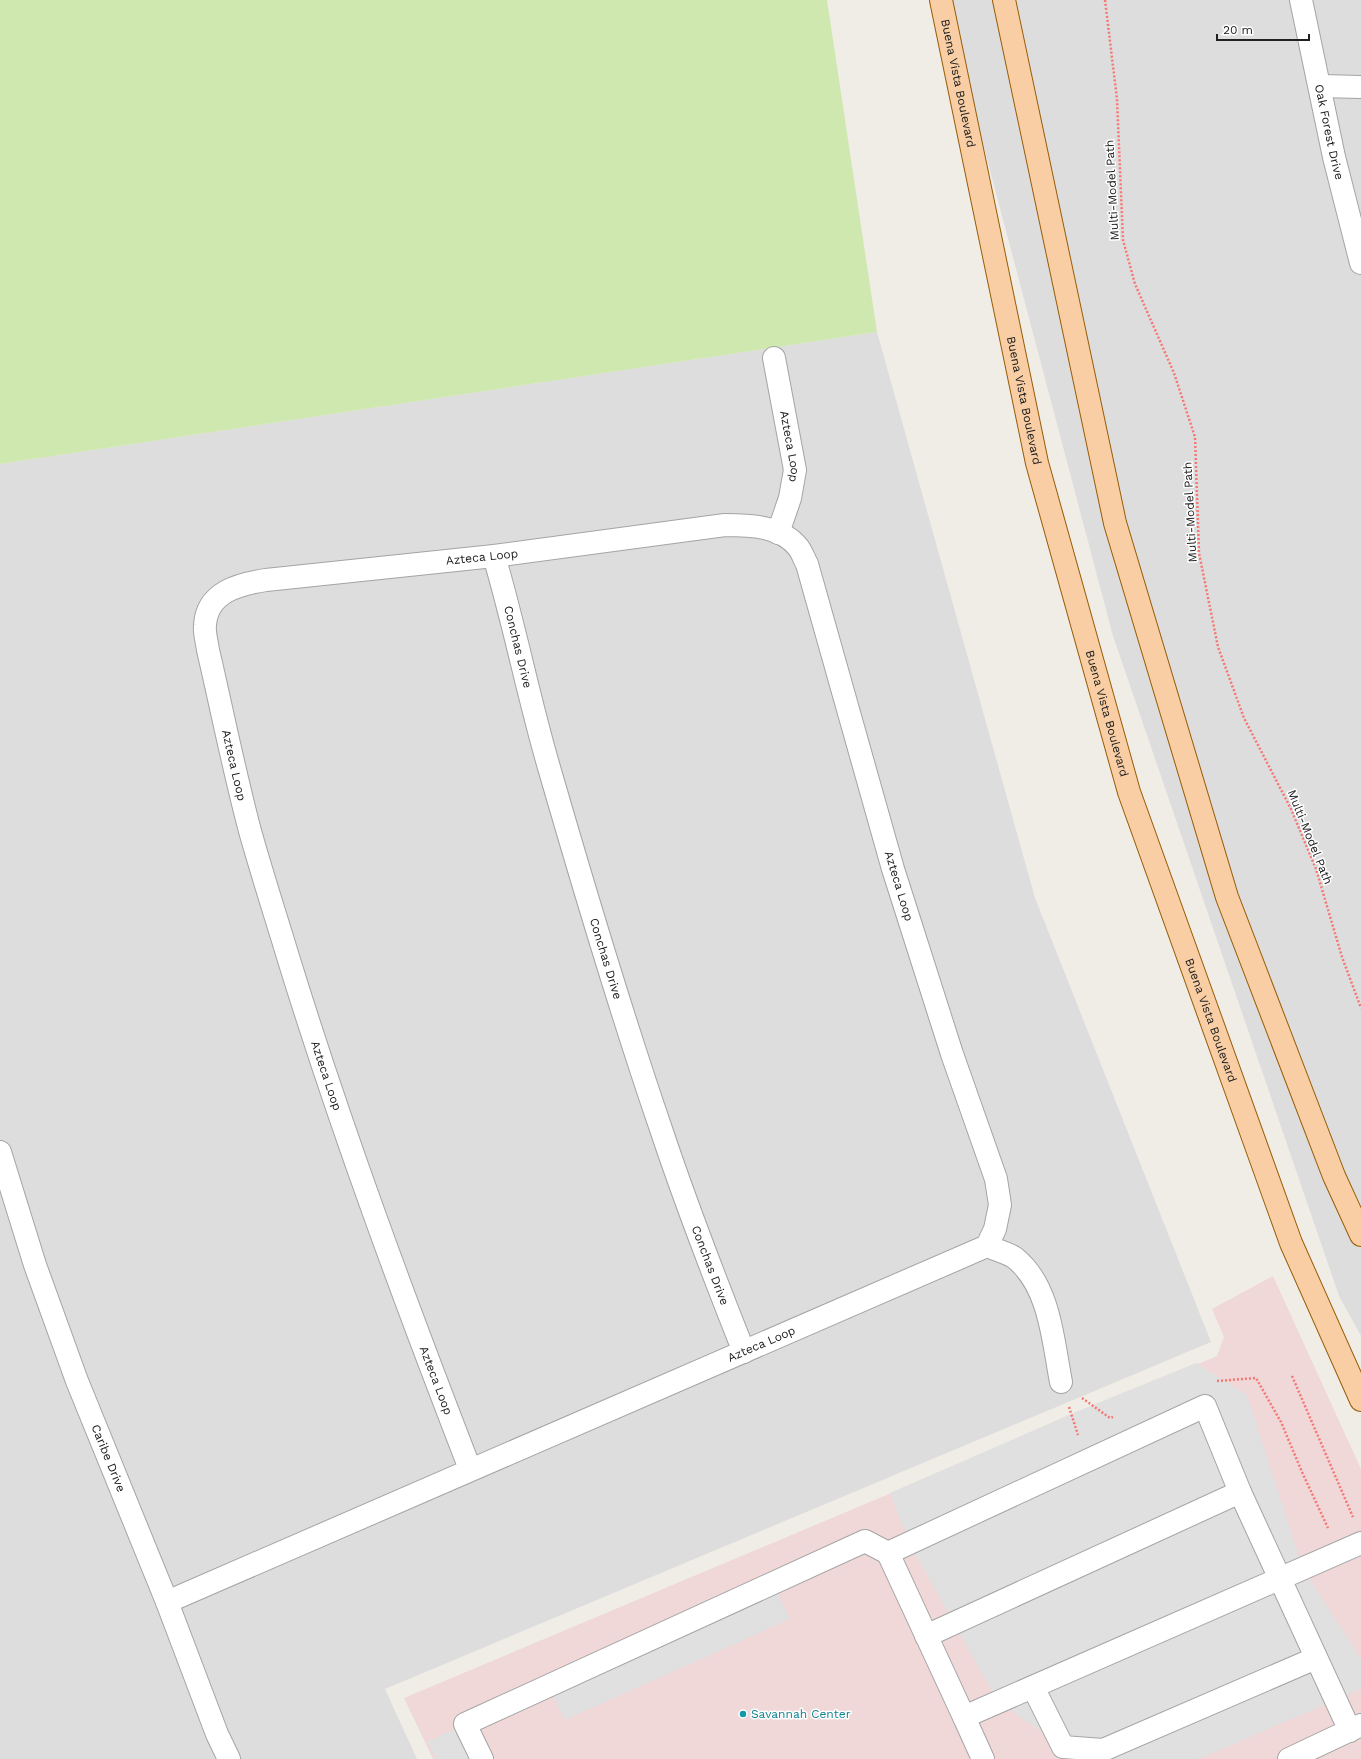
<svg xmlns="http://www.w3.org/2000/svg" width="1361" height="1759" font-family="'Work Sans',sans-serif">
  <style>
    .residential { fill: #dedddd }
    .commercial { fill: #f0d7d8 }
    .grass { fill: #cfe8af }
    .parking { fill: #e0e0e0 }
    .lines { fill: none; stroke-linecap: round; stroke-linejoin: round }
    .minor-casing { stroke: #a4a4a4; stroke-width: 24 }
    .major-casing { stroke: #975c06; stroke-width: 24 }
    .path { stroke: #f57773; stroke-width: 2.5; stroke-dasharray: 2 2; stroke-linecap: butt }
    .minor { stroke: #fff; stroke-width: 22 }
    .major { stroke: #f9cea4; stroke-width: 22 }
    .culture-dot { fill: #0f9aa8; stroke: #fff; stroke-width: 1.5 }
    .labels { text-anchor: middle; stroke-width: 3; stroke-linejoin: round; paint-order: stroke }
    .street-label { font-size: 12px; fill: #202020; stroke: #fff }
    .culture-label { font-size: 12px; fill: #0d838f; stroke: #fff; text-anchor: start }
  </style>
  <rect width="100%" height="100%" fill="#f0ede7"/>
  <!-- residential -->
  <g class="residential">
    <path d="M945 0H1361V1336L1339 1296 1113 636Z"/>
    <path d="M877 332 1035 898 1211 1342 385 1689 417 1759H0V464Z"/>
  </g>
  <!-- commercial -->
  <path class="commercial" d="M1273 1276 1361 1469V1759H433L404 1698 1217 1356 1224 1337 1212 1309Z"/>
  <!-- grass -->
  <path class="grass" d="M0 0H827L877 332 0 464Z"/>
  <!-- parking -->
  <g class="parking">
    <path d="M1196 1363 1247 1395 1303 1569 1361 1659V1689L1199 1759H1082L998 1702 909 1543 890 1493 1071 1414Z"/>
    <path d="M773 1583 790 1619 565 1720 548 1686Z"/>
    <path d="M465 1724 482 1759H436L427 1742Z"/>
  </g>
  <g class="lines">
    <defs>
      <g id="minor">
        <path id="s1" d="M1301 0 1334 157 1361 263"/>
        <path d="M1320 86 1361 87"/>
        <path id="s2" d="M774 358 795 470 790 498 778 533"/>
        <path id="s3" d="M494 556C515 627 529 700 550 771 585 892 621 1013 662 1132 687 1207 715 1279 744 1352"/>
        <path id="s4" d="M0 1152 35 1265 77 1381 167 1602 217 1734 229 1759"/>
        <path d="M987 1246C996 1250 1008 1253 1015 1258 1050 1286 1053 1341 1061 1382"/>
        <path d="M888 1553 964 1717"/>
        <path id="s5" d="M167 1602 987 1246 995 1229 1000 1205 996 1179 952 1054 893 869 807 564C804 559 802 552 798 547 781 526 750 525 725 525L494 556 266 580C239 584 207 592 205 625 204 633 207 642 208 650 222 710 234 771 250 831 262 874 276 917 289 960 342 1132 405 1301 470 1469"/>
        <path d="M926 1636 1240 1492"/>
        <path d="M1033 1687 1063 1747 1103 1750 1316 1658"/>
        <path d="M482 1759 465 1724 865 1541 888 1553 1205 1406 1240 1492 1350 1731"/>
        <path d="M983 1759 964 1717 1361 1543"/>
        <path d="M1289 1759 1361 1725"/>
      </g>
      <g id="major">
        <path id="s6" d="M941 0 1037 463 1129 792 1291 1243 1361 1400"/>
        <path d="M1004 0 1115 523 1227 897 1334 1176 1361 1235"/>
      </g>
    </defs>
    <!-- minor casing -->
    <use href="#minor" class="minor-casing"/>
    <!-- major casing -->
    <use href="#major" class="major-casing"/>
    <!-- path -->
    <g class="path">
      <path d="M1105 0 1117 99 1123 240 1135 284 1174 373 1195 437 1199 553 1218 647 1244 718 1291 809 1316 869 1342 957 1361 1008"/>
      <path d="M1292 1376 1353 1517"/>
      <path d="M1217 1381 1256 1378 1281 1422 1302 1472 1328 1528"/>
      <path d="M1082 1398 1110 1418 1113 1417"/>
      <path d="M1069 1407 1078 1435"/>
    </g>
    <!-- minor -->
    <use href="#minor" class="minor"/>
    <!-- major -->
    <use href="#major" class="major"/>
  </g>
  <!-- markers -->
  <circle class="culture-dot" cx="743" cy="1714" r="4"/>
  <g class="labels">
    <!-- street labels -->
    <g class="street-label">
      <text dy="4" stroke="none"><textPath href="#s6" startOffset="85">Buena Vista Boulevard</textPath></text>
      <text dy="4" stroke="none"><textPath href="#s1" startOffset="135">Oak Forest Drive</textPath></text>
      <text transform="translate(1112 190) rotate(-93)" y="4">Multi-Model Path</text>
      <text dy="4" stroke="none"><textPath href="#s6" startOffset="409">Buena Vista Boulevard</textPath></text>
      <text dy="4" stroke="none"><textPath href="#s2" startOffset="90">Azteca Loop</textPath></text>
      <text transform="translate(1190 512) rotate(-93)" y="4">Multi-Model Path</text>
      <text transform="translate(482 557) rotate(-6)" y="4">Azteca Loop</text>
      <text dy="4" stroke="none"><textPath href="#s3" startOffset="94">Conchas Drive</textPath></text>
      <text dy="4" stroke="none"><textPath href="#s6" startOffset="733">Buena Vista Boulevard</textPath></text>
      <text dy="4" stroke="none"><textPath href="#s5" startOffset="2394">Azteca Loop</textPath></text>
      <text transform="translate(1310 837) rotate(68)" y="4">Multi-Model Path</text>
      <text transform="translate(899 886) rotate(73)" y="4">Azteca Loop</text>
      <text dy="4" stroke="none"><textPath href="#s3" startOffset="418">Conchas Drive</textPath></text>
      <text dy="4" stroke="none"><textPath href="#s6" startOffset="1057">Buena Vista Boulevard</textPath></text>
      <text dy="4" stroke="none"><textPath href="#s5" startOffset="2718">Azteca Loop</textPath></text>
      <text dy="4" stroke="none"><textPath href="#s3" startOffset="742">Conchas Drive</textPath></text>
      <text dy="4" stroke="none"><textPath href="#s5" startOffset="648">Azteca Loop</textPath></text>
      <text dy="4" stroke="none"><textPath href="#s5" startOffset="3042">Azteca Loop</textPath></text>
      <text dy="4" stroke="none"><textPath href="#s4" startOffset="325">Caribe Drive</textPath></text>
    </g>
    <!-- culture labels -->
    <g class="culture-label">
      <text x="751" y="1718">Savannah Center</text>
    </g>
  </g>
  <!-- scale -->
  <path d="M1217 34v6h92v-6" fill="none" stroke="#202020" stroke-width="2"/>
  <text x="1223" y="34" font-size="12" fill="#202020" stroke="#ffffff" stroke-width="3" paint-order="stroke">20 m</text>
</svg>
